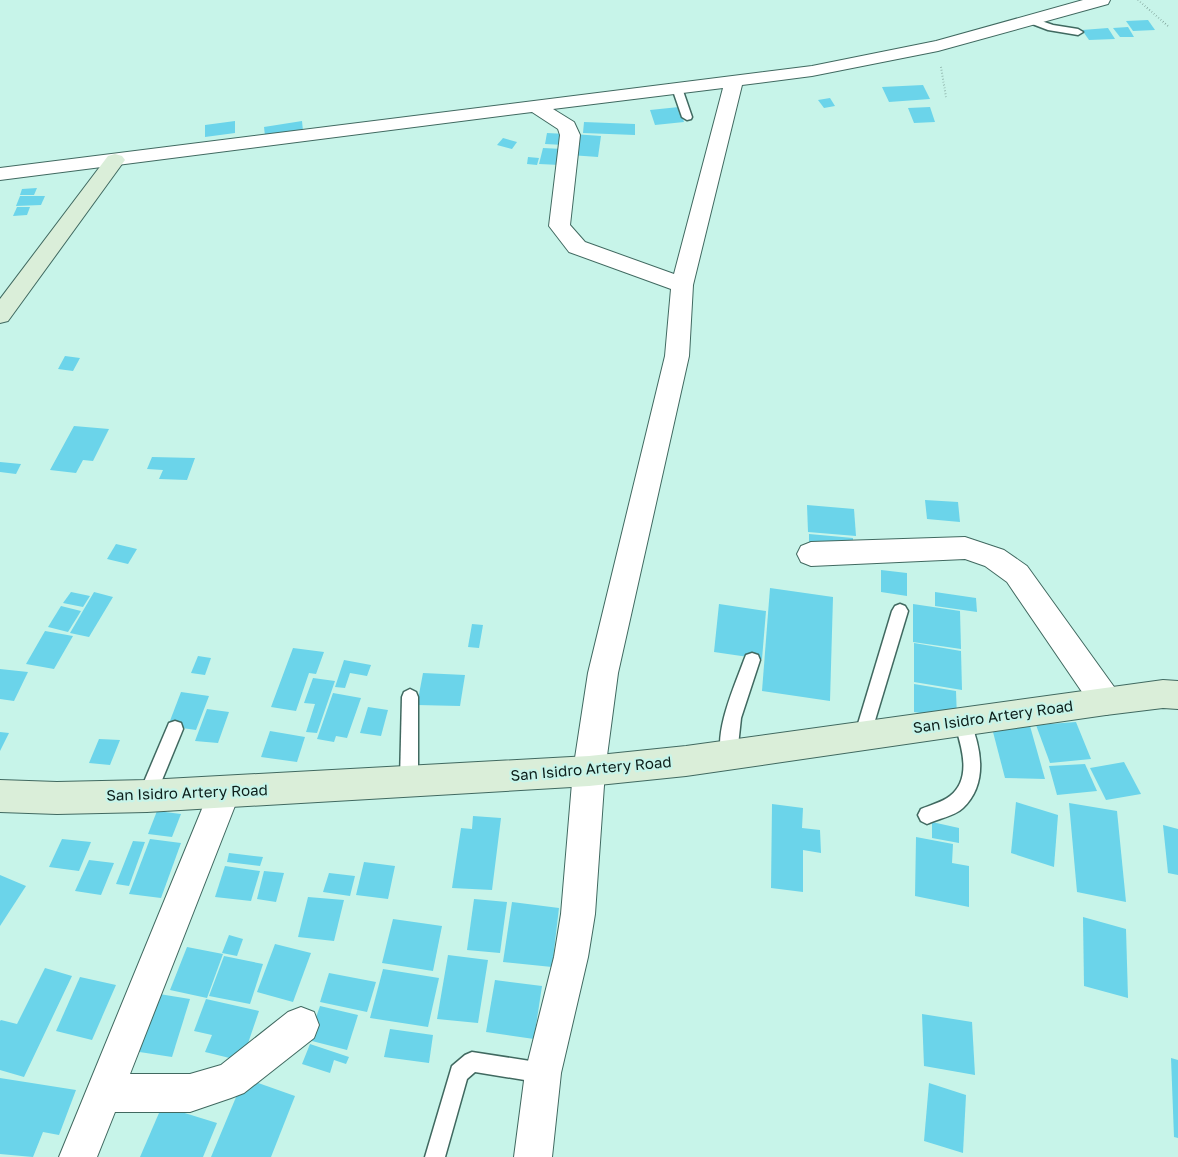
<svg xmlns="http://www.w3.org/2000/svg" width="1178" height="1157" font-family="'Golos Text',sans-serif">
  <style>
    .building { fill: #6bd4ea }
    .lines { fill: none; stroke-linecap: round; stroke-linejoin: round }
    .lane-casing { stroke: #406960; stroke-width: 3 }
    .street-casing { stroke: #406960; stroke-width: 2 }
    .secondary-casing { stroke: #406960; stroke-width: 2 }
    .path { stroke: #6e8f87; stroke-width: 2; stroke-dasharray: 0.5 2.5; stroke-linecap: butt }
    .lane { fill: #fff; fill-rule: evenodd }
    .street { fill: #fff; fill-rule: evenodd }
    .secondary { fill: #daeed9; fill-rule: evenodd }
    .labels { text-anchor: middle; stroke-width: 4.5; stroke-linejoin: round; paint-order: stroke }
    .street-label { font-size: 15px; fill: #0c1e1a; stroke: #c7f4e9 }
  </style>
  <rect width="100%" height="100%" fill="#c7f4e9"/>
  <!-- building -->
  <g class="building">
    <path d="M1148 20 1155 30 1133 31 1126 21Z"/>
    <path d="M1128 27 1134 37H1120L1113 28Z"/>
    <path d="M1108 28 1115 39 1089 40 1082 30Z"/>
    <path d="M923 85 930 99 889 102 882 87Z"/>
    <path d="M830 98 835 106 824 108 818 100Z"/>
    <path d="M679 107 684 122 655 125 650 110Z"/>
    <path d="M930 107 935 122 914 123 908 108Z"/>
    <path d="M235 121V133L205 137V125Z"/>
    <path d="M302 121 303 131 265 136 264 127Z"/>
    <path d="M584 122 635 124V135L583 133Z"/>
    <path d="M547 133 566 134 564 145 545 144Z"/>
    <path d="M573 134 601 136 598 157 570 155Z"/>
    <path d="M503 138 517 142 512 149 497 145Z"/>
    <path d="M543 148 563 149 560 165 539 164Z"/>
    <path d="M528 157 539 158 537 165 527 164Z"/>
    <path d="M37 188 34 195H20L22 189Z"/>
    <path d="M20 196H45L41 205 16 206Z"/>
    <path d="M17 207H30L27 215 13 216Z"/>
    <path d="M65 356 80 358 73 371 58 369Z"/>
    <path d="M74 426 109 429 93 461 83 460 76 473 50 470Z"/>
    <path d="M152 457 195 458 187 480 159 479 163 470 147 469Z"/>
    <path d="M0 462 21 464 16 474 0 472Z"/>
    <path d="M925 500 958 502 960 522 927 519Z"/>
    <path d="M807 505 854 509 856 536 808 532Z"/>
    <path d="M809 534 853 538V547L809 543Z"/>
    <path d="M116 544 137 549 128 564 107 559Z"/>
    <path d="M881 570 907 573V596L881 592Z"/>
    <path d="M770 588 833 597 830 701 762 691Z"/>
    <path d="M71 592 90 596 83 607 63 603Z"/>
    <path d="M94 592 113 597 89 637 70 633Z"/>
    <path d="M935 592 976 598 977 612 935 606Z"/>
    <path d="M719 604 766 611 762 659 714 652Z"/>
    <path d="M913 604 960 611 961 649 913 642Z"/>
    <path d="M61 606 81 611 68 632 48 627Z"/>
    <path d="M472 624 483 625 479 648 468 647Z"/>
    <path d="M45 631 73 636 54 669 26 664Z"/>
    <path d="M914 643 961 651 962 690 914 682Z"/>
    <path d="M293 648 324 652 316 674 309 673 296 711 271 707Z"/>
    <path d="M198 656 211 658 205 675 191 673Z"/>
    <path d="M344 660 371 665 367 676 350 673 345 688 335 687Z"/>
    <path d="M0 669 28 672 14 701 0 699Z"/>
    <path d="M423 673 465 675 460 706 417 705Z"/>
    <path d="M313 678 335 681 317 733 306 732 315 704 304 703Z"/>
    <path d="M914 684 956 691 957 719 914 712Z"/>
    <path d="M181 692 209 696 196 730 168 726Z"/>
    <path d="M333 693 361 698 347 738 336 736 334 742 317 739Z"/>
    <path d="M368 707 388 710 381 736 360 733Z"/>
    <path d="M207 709 229 712 218 743 195 741Z"/>
    <path d="M1076 722 1091 759 1050 763 1036 725Z"/>
    <path d="M1030 726 1045 779 1005 778 993 732Z"/>
    <path d="M270 731 305 737 297 762 261 757Z"/>
    <path d="M0 732 9 733 0 751Z"/>
    <path d="M99 739 120 740 110 765 89 763Z"/>
    <path d="M1124 762 1141 794 1106 800 1090 768Z"/>
    <path d="M1085 764 1097 791 1057 795 1049 766Z"/>
    <path d="M1016 802 1058 815 1054 867 1011 853Z"/>
    <path d="M1069 803 1117 811 1126 902 1077 892Z"/>
    <path d="M772 804 803 808 802 828 820 830 821 853 803 850V892L771 888Z"/>
    <path d="M157 811 181 814 172 837 148 834Z"/>
    <path d="M473 816 501 818 492 890 452 888 461 828 472 829Z"/>
    <path d="M932 822 959 828V843L932 838Z"/>
    <path d="M1163 825 1178 829V875L1168 873Z"/>
    <path d="M916 837 953 844 952 863 969 866V907L915 896Z"/>
    <path d="M62 839 91 842 79 871 49 867Z"/>
    <path d="M150 839 181 843 161 898 129 894Z"/>
    <path d="M133 841 145 842 129 886 116 884Z"/>
    <path d="M229 853 263 857 260 866 227 862Z"/>
    <path d="M89 860 114 863 101 895 75 891Z"/>
    <path d="M364 862 395 866 388 899 356 895Z"/>
    <path d="M225 866 260 871 251 901 215 897Z"/>
    <path d="M264 871 284 873 276 902 257 899Z"/>
    <path d="M329 873 355 876 350 896 323 892Z"/>
    <path d="M0 875 26 886 0 926Z"/>
    <path d="M308 897 344 900 334 941 298 937Z"/>
    <path d="M474 899 507 902 500 953 467 950Z"/>
    <path d="M512 902 559 908 552 967 503 962Z"/>
    <path d="M1083 917 1126 929 1128 998 1084 986Z"/>
    <path d="M393 919 442 926 433 971 382 963Z"/>
    <path d="M229 935 243 939 237 956 222 953Z"/>
    <path d="M275 944 311 953 293 1002 257 992Z"/>
    <path d="M187 947 223 954 207 998 170 990Z"/>
    <path d="M448 955 488 960 478 1023 437 1019Z"/>
    <path d="M224 956 263 964 250 1004 209 996Z"/>
    <path d="M45 968 72 976 24 1077 0 1070V1021L1 1020 17 1024Z"/>
    <path d="M383 969 439 978 428 1027 370 1018Z"/>
    <path d="M329 973 376 982 367 1012 320 1002Z"/>
    <path d="M80 977 116 985 92 1040 56 1031Z"/>
    <path d="M495 980 542 986 534 1039 486 1032Z"/>
    <path d="M153 993 190 999 172 1057 133 1051Z"/>
    <path d="M206 999 259 1011 242 1061 205 1052 212 1035 194 1031Z"/>
    <path d="M320 1006 358 1015 347 1050 308 1040Z"/>
    <path d="M922 1014 972 1022 975 1075 924 1066Z"/>
    <path d="M390 1029 433 1035 429 1063 384 1057Z"/>
    <path d="M310 1044 349 1057 346 1064 334 1060 330 1073 302 1064Z"/>
    <path d="M1171 1058 1178 1060V1138L1174 1137Z"/>
    <path d="M0 1078 76 1090 59 1135 43 1132 33 1157 0 1154Z"/>
    <path d="M244 1078 295 1096 271 1157H211Z"/>
    <path d="M929 1083 966 1095 963 1153 924 1141Z"/>
    <path d="M162 1106 217 1123 203 1157H140Z"/>
  </g>
  <g class="lines">
    <defs>
      <g id="lane">
        <path d="M1030 17 1053 25 1078 29 1083 32 1078 35 1048 30 1027 22V18Z"/>
        <path d="M677 85 682 88 692 117 691 119 687 120 682 117 672 88Z"/>
        <path d="M900 604 905 606 908 611 870 737 868 743 862 745 856 743 854 737 892 611 895 606Z"/>
        <path d="M752 653 758 655 760 660 741 718 737 755 735 761 729 763 723 761C712 735 735 685 744 660L746 655Z"/>
        <path d="M410 689 416 692 418 697V781L415 787 409 789 403 787 400 781 402 697 404 692Z"/>
        <path d="M962 714 968 716C981 746 989 783 963 808 955 816 937 819 927 824L921 821 918 815 921 809C930 805 943 802 950 796 973 778 961 745 954 722L956 716Z"/>
        <path d="M175 721 181 723 183 729 153 802 147 805 141 802 138 796 169 723Z"/>
        <path d="M472 1052 543 1063 550 1066 553 1073 550 1080 543 1083 475 1072 467 1079 445 1157H425L452 1066 465 1055Z"/>
      </g>
      <g id="street">
        <path d="M1083 0H1110L1108 4 938 51 812 76 742 85 693 285 689 356 618 673 605 771 595 914 588 957 561 1073 552 1157H514L525 1073 554 957 561 914 573 771 588 673 665 356 671 289 569 252 549 226 560 135 558 129 532 112 0 180V168L812 66 936 41ZM723 88 674 274 585 242 570 225 580 135 574 122 553 109Z"/>
        <path d="M965 537 1004 550 1027 566 1117 691 1121 701 1117 711 1106 715 1095 711 1007 582 985 566 965 559 811 566 801 562 797 554 801 546 811 542Z"/>
        <path d="M224 777 235 782 240 793 130 1074H190L221 1065 288 1012 301 1007 314 1012 319 1025 314 1038 244 1093 231 1098 190 1112H115L97 1157H59L213 782Z"/>
      </g>
      <g id="secondary">
        <path d="M115 154 122 156 125 160 122 164 8 321 0 323V299L108 156Z"/>
        <path d="M1163 680 1178 681V709L1163 708 1106 715 686 776 589 786 147 812 57 814 0 812V780L57 782 147 780 589 756 686 746Z"/>
      </g>
    </defs>
    <!-- lane casing -->
    <use href="#lane" class="lane-casing"/>
    <!-- street casing -->
    <use href="#street" class="street-casing"/>
    <!-- secondary casing -->
    <use href="#secondary" class="secondary-casing"/>
    <!-- path -->
    <g class="path">
      <path d="M1138 0 1168 26"/>
      <path d="M941 67 946 97"/>
    </g>
    <!-- lane -->
    <use href="#lane" class="lane"/>
    <!-- street -->
    <use href="#street" class="street"/>
    <!-- secondary -->
    <use href="#secondary" class="secondary"/>
  </g>
  <g class="labels">
    <!-- street labels -->
    <g class="street-label">
      <text transform="translate(993 717) rotate(-8)" y="5">San Isidro Artery Road</text>
      <text transform="translate(591 769) rotate(-5)" y="5">San Isidro Artery Road</text>
      <text transform="translate(187 793) rotate(-2)" y="5">San Isidro Artery Road</text>
    </g>
  </g>
</svg>
